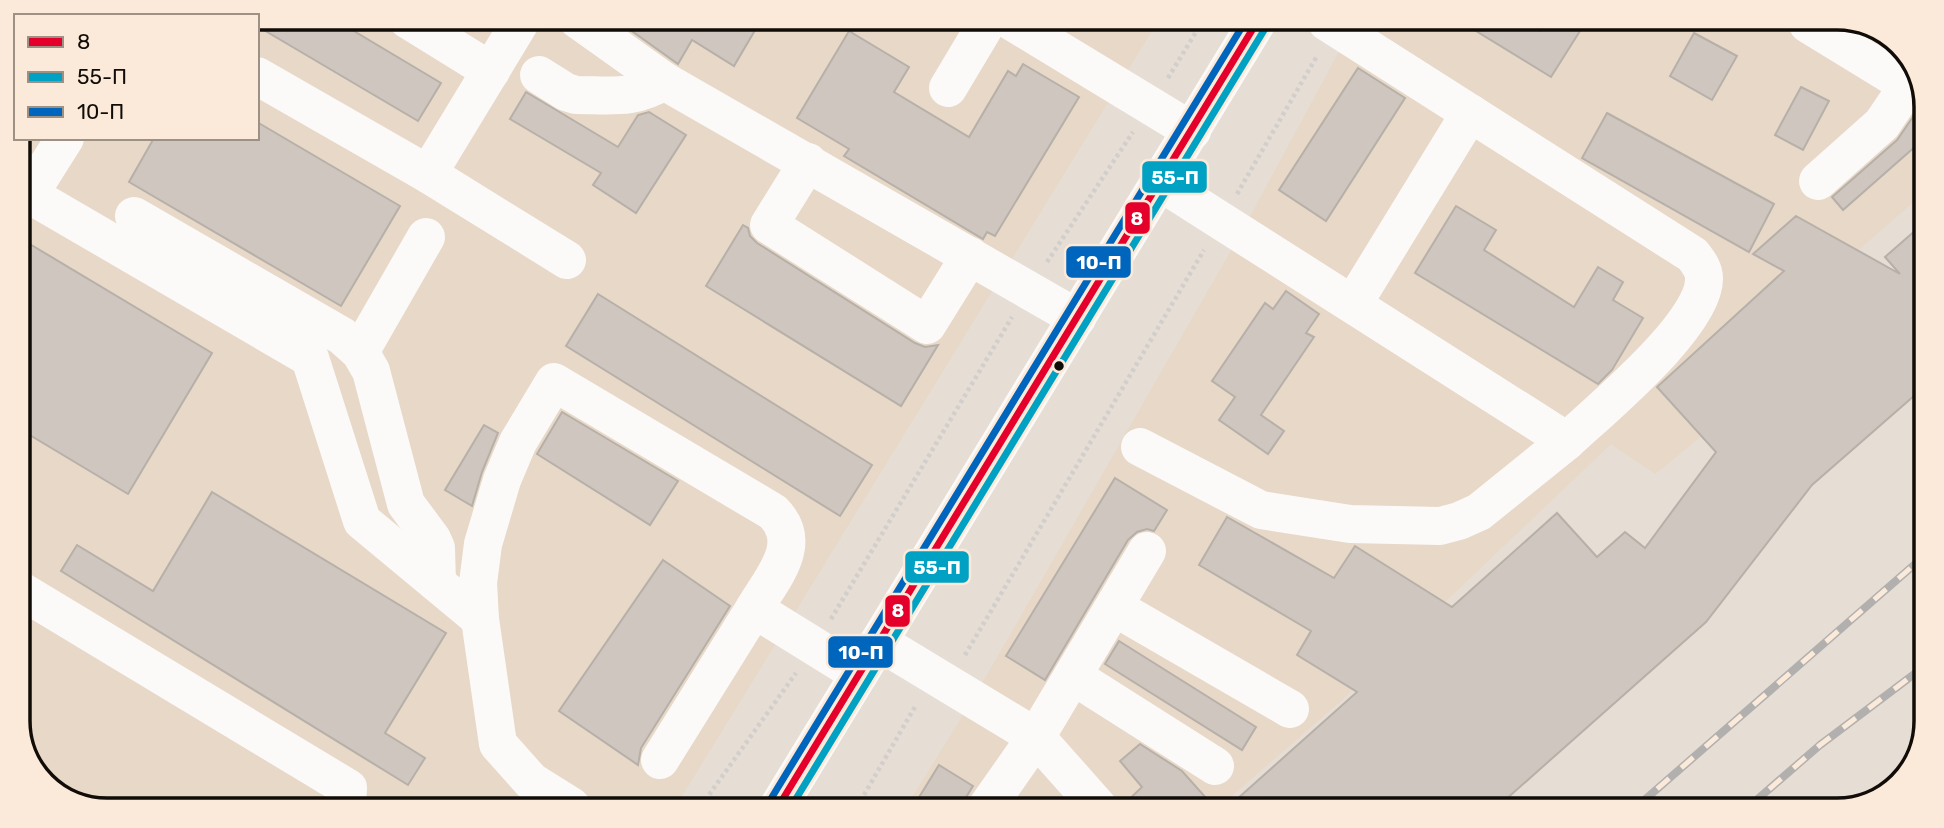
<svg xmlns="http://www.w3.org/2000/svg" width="1944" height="828" font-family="Rubik,sans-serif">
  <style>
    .built { fill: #e8d8c7 }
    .green { fill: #b8dfc2 }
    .building { fill: #cec6bf; stroke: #b7b0a9; stroke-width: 2 }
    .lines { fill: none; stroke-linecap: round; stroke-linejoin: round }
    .path { stroke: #d1cecc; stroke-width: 4.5; stroke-dasharray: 3.5 3.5; stroke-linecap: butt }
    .minor { stroke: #fbfaf9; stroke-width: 38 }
    .major { stroke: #fbfaf9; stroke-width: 38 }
    .rail-casing { stroke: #b2b0af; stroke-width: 8 }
    .rail { stroke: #fbead9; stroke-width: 5; stroke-dasharray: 16; stroke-linecap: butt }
    .bus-1-casing { stroke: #fbead9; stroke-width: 12 }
    .bus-2-casing { stroke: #fbead9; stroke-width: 12 }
    .bus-3-casing { stroke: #fbead9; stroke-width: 12 }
    .bus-1 { stroke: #e4002b; stroke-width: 7 }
    .bus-2 { stroke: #01a1c4; stroke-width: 7 }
    .bus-3 { stroke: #0065bd; stroke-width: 7 }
    .bus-dot { fill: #110c07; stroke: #fbead9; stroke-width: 2.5 }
    .rim { fill: none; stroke: #110c07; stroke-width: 3.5 }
    .line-badge { stroke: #fbead9; stroke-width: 2.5 }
    .badge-label { font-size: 19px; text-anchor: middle; font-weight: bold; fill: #fff }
  </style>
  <rect width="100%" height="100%" fill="#e6ddd4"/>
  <!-- built -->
  <g class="built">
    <path d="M257 18 1158 21 676 806 73 804 36 775 18 728V138H257Z"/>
    <path d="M1355 22 1871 24 1908 53 1926 100 1925 192 1837 269 1810 348 1655 474 1611 444 1341 701 1218 808 906 807 973 699 1241 233Z"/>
  </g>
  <!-- green -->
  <path class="green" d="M1914 762 1887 795 1866 802Z"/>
  <!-- building -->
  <g class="building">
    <path d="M257 18H332L441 83 418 121 257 26Z"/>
    <path d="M615 19 704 20H761L734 66 692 40 678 64Z"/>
    <path d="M1463 23H1526L1540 31 1545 23H1585L1551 77Z"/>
    <path d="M849 31 909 67 894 92 969 137 1008 71 1016 76 1023 64 1079 97 995 236 987 232 983 239 844 156 849 149 797 118Z"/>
    <path d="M1694 33 1737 56 1712 100 1670 76Z"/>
    <path d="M1358 68 1405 98 1326 221 1279 190Z"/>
    <path d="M1801 87 1829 101 1803 150 1775 135Z"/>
    <path d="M526 92 618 147 638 115 649 112 686 135 636 213 593 185 601 173 510 119Z"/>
    <path d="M1607 113 1774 204 1749 252 1582 158Z"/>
    <path d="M1915 114 1926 116V137L1843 210 1832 197 1897 140Z"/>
    <path d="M257 122 400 206 341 306 129 182 154 138H257Z"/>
    <path d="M1456 206 1496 230 1484 250 1574 307 1598 267 1623 282 1613 300 1643 318 1612 370 1598 384 1415 273Z"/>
    <path d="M1796 216 1900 274 1885 257 1925 222 1923 388 1812 485 1706 622 1495 809 1227 808 1357 692 1297 655 1311 631 1199 565 1227 517 1334 578 1355 546 1452 607 1557 513 1597 557 1625 532 1645 548 1716 452 1657 387 1784 271 1753 254Z"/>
    <path d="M743 225 748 228 750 236 757 243 915 343 925 347 938 345 901 406 706 286Z"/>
    <path d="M18 237 212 353 128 494 18 428Z"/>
    <path d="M1286 291 1319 314 1306 333 1314 337 1261 415 1284 431 1268 454 1219 420 1235 397 1212 381 1265 303 1273 309Z"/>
    <path d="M598 294 872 465 840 516 566 346Z"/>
    <path d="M562 412 678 481 650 525 537 454Z"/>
    <path d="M484 425 498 433 482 472 472 506 445 490Z"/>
    <path d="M1115 478 1167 510 1154 531 1147 529 1137 532 1128 540 1045 680 1006 656Z"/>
    <path d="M212 492 446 633 385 733 425 758 408 785 61 571 77 545 153 591Z"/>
    <path d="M663 560 730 606 641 748 638 765 559 711Z"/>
    <path d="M1119 641 1256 727 1242 750 1105 664Z"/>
    <path d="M1140 744 1182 771 1215 808H1120L1142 787 1120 761Z"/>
    <path d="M939 765 973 786 960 807H913Z"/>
  </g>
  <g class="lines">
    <!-- path -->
    <g class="path">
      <path d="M1168 78 1202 22"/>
      <path d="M1237 194 1317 56"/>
      <path d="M1047 262 1133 132"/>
      <path d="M831 619 1012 317"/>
      <path d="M965 655 1204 250"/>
      <path d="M701 806 796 673"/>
      <path d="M857 807 916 705"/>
    </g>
    <!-- minor -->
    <g class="minor">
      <path d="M407 19 491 71"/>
      <path d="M577 19 664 81 1077 318"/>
      <path d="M1011 21 1192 131"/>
      <path d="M1327 22 1693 255C1698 262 1704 269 1704 278 1706 323 1600 410 1567 441"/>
      <path d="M1808 24 1924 95"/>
      <path d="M539 75 566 92 576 95C611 95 634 100 664 81"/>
      <path d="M257 76 428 174 567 260"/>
      <path d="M948 88 988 21"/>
      <path d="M808 162 769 225 927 325 970 256"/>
      <path d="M428 174 522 19"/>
      <path d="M1818 181 1882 124 1909 84"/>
      <path d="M18 188 310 358 362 521 480 619"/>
      <path d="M29 195 65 138"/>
      <path d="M134 216 342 336 360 352 371 371 406 504 432 539 436 548 437 583"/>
      <path d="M1353 304 1470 113"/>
      <path d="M360 352 426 237"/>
      <path d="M1140 447 1261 510 1350 524 1440 526 1459 521 1479 512 1567 441 1160 182"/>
      <path d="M18 589 348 788 347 805"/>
      <path d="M1114 607 1290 709"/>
      <path d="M879 642 1036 737 1099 808"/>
      <path d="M1073 676 1215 766"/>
      <path d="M660 760 754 609 859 674"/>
      <path d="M571 806 531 781 498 744 480 619 478 583 483 544 502 480 518 442 554 382 773 512C805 544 772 578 754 609"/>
      <path d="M987 807 1036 737 1147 551"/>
    </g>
    <!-- major -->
    <path class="major" d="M778 807 1257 22"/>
    <defs>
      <g id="rail">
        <path d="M1633 810 1922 558"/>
        <path d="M1745 810 1820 745 1921 669"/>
      </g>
    </defs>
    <!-- rail casing -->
    <use href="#rail" class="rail-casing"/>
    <!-- rail -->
    <use href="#rail" class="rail"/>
    <defs>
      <path id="bus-1" d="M778 807 1257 22"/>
      <path id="bus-2" d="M791 807 1266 27"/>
      <path id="bus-3" d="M769 802 1245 22"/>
    </defs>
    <!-- bus-1 casing -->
    <use href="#bus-1" class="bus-1-casing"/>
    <!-- bus-2 casing -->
    <use href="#bus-2" class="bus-2-casing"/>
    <!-- bus-3 casing -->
    <use href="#bus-3" class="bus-3-casing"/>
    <!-- bus-1 -->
    <use href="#bus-1" class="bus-1"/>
    <!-- bus-2 -->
    <use href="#bus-2" class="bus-2"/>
    <!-- bus-3 -->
    <use href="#bus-3" class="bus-3"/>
  </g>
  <!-- markers -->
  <circle class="bus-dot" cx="1059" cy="366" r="6"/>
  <!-- crop -->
  <path d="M0 0H1944V828H0ZM107 30H1837A77 77 0 0 1 1914 107V721A77 77 0 0 1 1837 798H107A77 77 0 0 1 30 721V107A77 77 0 0 1 107 30Z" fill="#fbead9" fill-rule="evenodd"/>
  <path class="rim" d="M107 30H1837A77 77 0 0 1 1914 107V721A77 77 0 0 1 1837 798H107A77 77 0 0 1 30 721V107A77 77 0 0 1 107 30Z"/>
  <g class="line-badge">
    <rect x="1141" y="160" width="67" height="34" rx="7" fill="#01a1c4"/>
    <rect x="1124" y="201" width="27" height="34" rx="7" fill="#e4002b"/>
    <rect x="1065" y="245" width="67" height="34" rx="7" fill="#0065bd"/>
    <rect x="904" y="550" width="66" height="34" rx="7" fill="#01a1c4"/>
    <rect x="884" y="594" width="27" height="34" rx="7" fill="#e4002b"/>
    <rect x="827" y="635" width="67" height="34" rx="7" fill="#0065bd"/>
  </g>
  <g class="badge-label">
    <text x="1175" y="184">55-П</text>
    <text x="1137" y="225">8</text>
    <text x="1099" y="269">10-П</text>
    <text x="937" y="574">55-П</text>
    <text x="898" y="617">8</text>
    <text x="861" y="659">10-П</text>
  </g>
  <!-- legend -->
  <rect x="14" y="14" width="245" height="126" fill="#fbead9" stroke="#9d9185" stroke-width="2"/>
  <rect x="28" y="37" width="35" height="10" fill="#e4002b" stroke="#9d9185" stroke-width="2"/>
  <text x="77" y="49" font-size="21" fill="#110c07">8</text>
  <rect x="28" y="72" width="35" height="10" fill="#01a1c4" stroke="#9d9185" stroke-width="2"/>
  <text x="77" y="84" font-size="21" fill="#110c07">55-П</text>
  <rect x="28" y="107" width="35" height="10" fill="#0065bd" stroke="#9d9185" stroke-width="2"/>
  <text x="77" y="119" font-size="21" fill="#110c07">10-П</text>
</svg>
